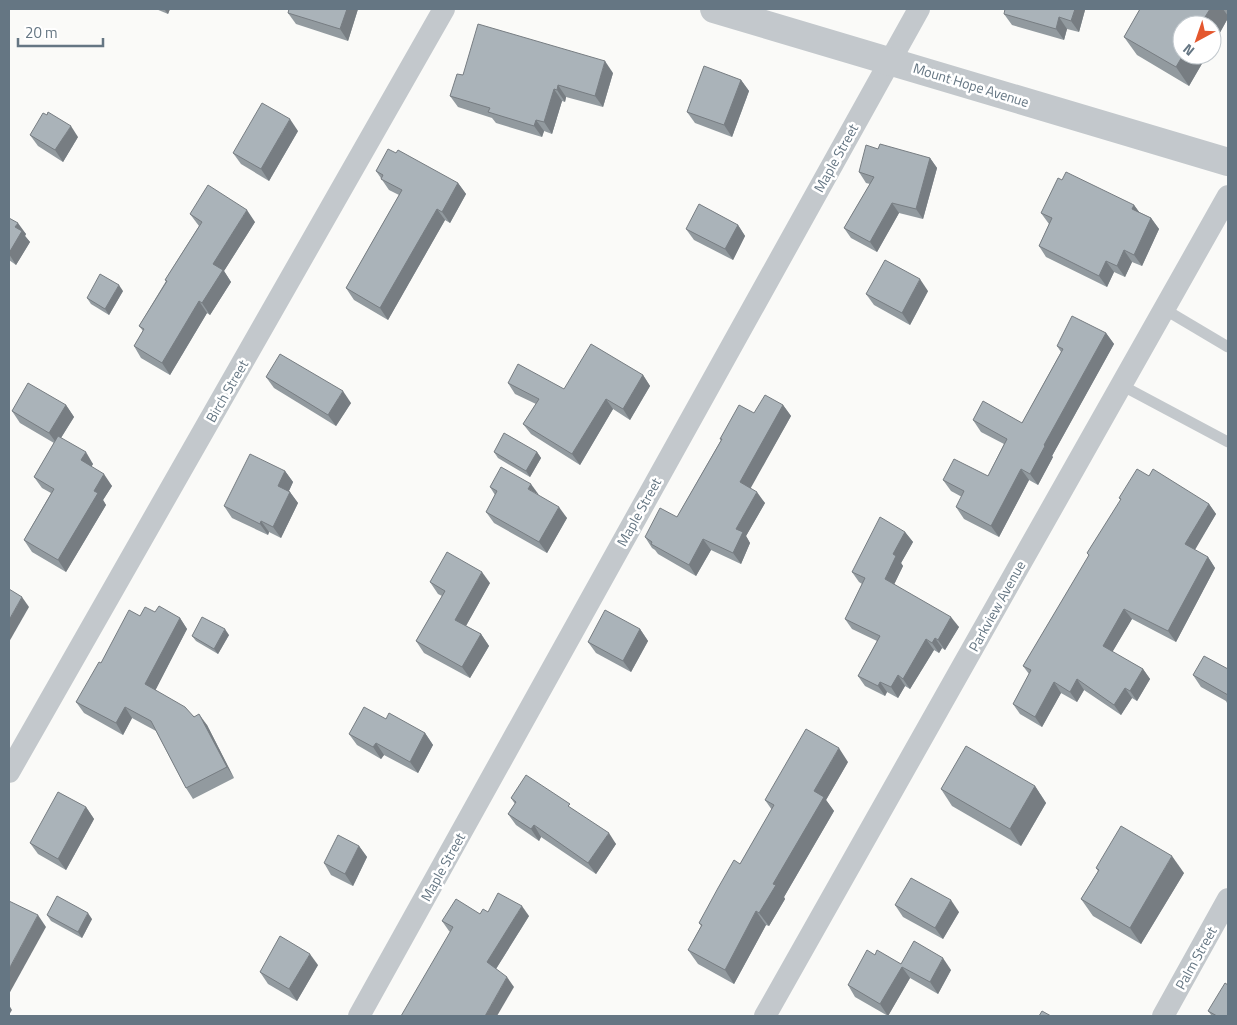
<svg xmlns="http://www.w3.org/2000/svg" width="1237" height="1025" font-family="'Titillium Web',sans-serif">
  <style>
    .lines { fill: none; stroke-linecap: round; stroke-linejoin: round }
    .service { stroke: #c3c8cc; stroke-width: 11 }
    .minor { stroke: #c3c8cc; stroke-width: 22 }
    .tertiary { stroke: #c3c8cc; stroke-width: 28 }
    .wall { fill: #929a9f }
    .shaded-wall { fill: #777d82 }
    .building { fill: #aab3b9; stroke: #777d82 }
    .labels { text-anchor: middle; stroke-width: 5; stroke-linejoin: round; paint-order: stroke }
    .street-label { font-size: 14px; fill: #657683; stroke: #fff }
  </style>
  <rect width="100%" height="100%" fill="#fafaf8"/>
  <g class="lines">
    <!-- service -->
    <g class="service">
      <path d="M1164 309 1228 347"/>
      <path d="M1121 385 1228 442"/>
    </g>
    <!-- minor -->
    <g class="minor">
      <path d="M9 772 444 9"/>
      <path d="M359 1016 919 9"/>
      <path d="M765 1016 1228 196"/>
      <path d="M1163 1016 1228 899"/>
    </g>
    <!-- tertiary -->
    <path class="tertiary" d="M714 9 1228 162"/>
  </g>
  <!-- wall -->
  <g class="wall">
    <path d="M156 9H170L168 14Z"/>
    <path d="M289 9H358L348 41 296 24 288 13Z"/>
    <path d="M1140 9H1228V18L1212 47V25L1182 55H1207L1189 86 1137 55 1124 37Z"/>
    <path d="M1085 10 1079 32 1067 29 1064 40 1012 25 1004 14Z"/>
    <path d="M613 73 603 107 566 97 565 102 562 101 552 134 544 131 542 137 496 123 492 118 458 107 450 96 463 75Z"/>
    <path d="M741 80 749 91 732 137 695 123 687 112Z"/>
    <path d="M298 131 269 181 241 164 233 153Z"/>
    <path d="M30 135 78 137 63 162 38 146Z"/>
    <path d="M878 149 930 158 937 168 923 219 899 213 877 252 851 238 844 228 870 184 866 183 859 172Z"/>
    <path d="M376 171 458 183 466 194 450 223 445 220 388 320 354 300 346 288 399 195 389 190Z"/>
    <path d="M1134 205 1139 212 1151 218 1159 229 1142 266 1132 262 1125 277 1114 272 1107 287 1046 257 1039 246 1049 224 1041 213Z"/>
    <path d="M190 214 255 222 224 271 231 282 210 315 207 313 170 375 141 358 134 346 143 331 139 326 166 281 165 280 199 226Z"/>
    <path d="M9 218 26 234 25 236 30 242 16 265 9 260Z"/>
    <path d="M738 225 745 236 733 260 694 240 686 229Z"/>
    <path d="M123 291 109 315 91 304 87 298Z"/>
    <path d="M928 291 910 325 874 305 866 294Z"/>
    <path d="M1106 333 1114 344 1052 456 1053 457 1038 485 1029 480 999 537 964 519 956 507 962 497 951 491 943 480 988 476 1004 444 981 432 973 420 1022 423 1061 352 1057 346Z"/>
    <path d="M643 375 650 386 630 420 613 409 580 465 531 434 523 424 536 404 515 394 508 383 564 389Z"/>
    <path d="M266 377 351 403 336 426 274 388Z"/>
    <path d="M66 405 74 417 61 438 93 464 91 467 112 486 103 500 106 505 66 572 32 552 24 540 51 493 42 488 34 477 54 443 20 423 12 411Z"/>
    <path d="M783 405 791 416 750 488 765 503 746 536 750 543 741 564 711 550 696 576 658 554 655 550 652 548 645 537 677 517 721 440 720 439 754 413Z"/>
    <path d="M494 452H537L541 458 530 477 498 458Z"/>
    <path d="M285 471 293 482 289 491 298 503 281 538 269 532 268 535 232 518 224 506Z"/>
    <path d="M1149 476 1209 504 1216 514 1194 550 1208 557 1215 568 1176 642 1132 619 1112 652 1143 669 1150 679 1137 701 1132 698 1121 715 1084 690 1077 702 1061 693 1042 727 1020 714 1013 704 1029 674 1023 666 1089 556 1087 553 1121 500 1119 498Z"/>
    <path d="M490 487 539 496 567 518 547 553 494 523 486 512 495 495Z"/>
    <path d="M905 532 913 542 901 563 903 566 894 584 959 627 945 650 942 648 939 653 934 650 910 689 905 686 898 698 887 692 885 696 865 686 858 676 877 641 852 629 845 619 862 584 859 582 852 572Z"/>
    <path d="M430 582 490 583 466 626 481 634 489 646 470 678 424 653 416 641 442 596 438 594Z"/>
    <path d="M155 612 180 618 187 629 155 690 207 725 234 778 193 799 186 788 156 731 132 718 123 735 84 713 76 702 101 663 140 616Z"/>
    <path d="M640 629 648 641 631 672 596 653 588 642Z"/>
    <path d="M229 635 218 654 196 641 192 636Z"/>
    <path d="M1228 669V705L1226 701 1201 687 1193 675Z"/>
    <path d="M386 719 425 733 433 745 418 773 384 755 381 759 357 745 349 734Z"/>
    <path d="M848 762 826 800 834 811 784 897 785 899 769 926 766 925 734 984 698 964 688 950 701 926 699 923 740 864 772 810 765 800Z"/>
    <path d="M1035 786 1046 803 1021 846 952 806 941 789Z"/>
    <path d="M511 798 573 809 616 844 596 874 541 837 539 841 516 825 508 814 515 804Z"/>
    <path d="M86 807 94 819 66 870 38 854 30 843Z"/>
    <path d="M359 846 367 857 353 886 331 875 324 863Z"/>
    <path d="M1096 868 1184 873 1141 944 1093 916 1081 899 1098 871Z"/>
    <path d="M895 905 959 912 943 939 903 917Z"/>
    <path d="M488 912 529 916 496 969 514 987 449 931 442 921 480 914Z"/>
    <path d="M47 915 92 919 82 938 51 921Z"/>
    <path d="M875 955 901 964 951 970 938 994 910 978 888 1016 855 997 848 985Z"/>
    <path d="M318 965 297 1001 268 984 260 972Z"/>
    <path d="M1208 1011 1228 1016H1212Z"/>
  </g>
  <!-- shaded-wall -->
  <g class="shaded-wall">
    <path d="M164 9H170L168 14Z"/>
    <path d="M347 9H358L348 41 340 29Z"/>
    <path d="M1075 9H1084L1085 10 1079 32 1071 21Z"/>
    <path d="M1210 9H1223L1228 16V18L1212 47V25H1200Z"/>
    <path d="M1059 17 1067 29 1064 40 1056 29Z"/>
    <path d="M1183 55H1207L1189 86 1176 67Z"/>
    <path d="M605 61 613 73 603 107 595 96Z"/>
    <path d="M741 80 749 91 732 137 724 125Z"/>
    <path d="M558 85 566 97 565 102 557 90Z"/>
    <path d="M554 89 562 101 552 134 544 122Z"/>
    <path d="M290 119 298 131 269 181 261 169Z"/>
    <path d="M536 120 544 131 542 137 534 126Z"/>
    <path d="M71 126 78 137 63 162 55 150Z"/>
    <path d="M930 158 937 168 923 219 916 209Z"/>
    <path d="M458 183 466 194 450 223 442 212Z"/>
    <path d="M892 203 899 213 877 252 870 242Z"/>
    <path d="M1134 205 1142 216 1132 209Z"/>
    <path d="M437 209 445 220 388 320 380 308Z"/>
    <path d="M247 210 255 222 224 271 231 282 210 315 202 303 213 264Z"/>
    <path d="M1151 218 1159 229 1142 266 1134 255Z"/>
    <path d="M18 223 26 234 25 236 30 242 16 265 9 254V253L15 227Z"/>
    <path d="M738 225 745 236 733 260 725 249Z"/>
    <path d="M1124 250 1132 262 1125 277 1117 266Z"/>
    <path d="M1106 261 1114 272 1107 287 1099 276Z"/>
    <path d="M920 279 928 291 910 325 902 313Z"/>
    <path d="M119 285 123 291 109 315 105 309Z"/>
    <path d="M199 301 207 313 170 375 162 363Z"/>
    <path d="M1106 333 1114 344 1052 456 1053 457 1038 485 1030 474 1044 445Z"/>
    <path d="M643 375 650 386 630 420 623 409Z"/>
    <path d="M343 391 351 403 336 426 328 415Z"/>
    <path d="M606 399 613 409 580 465 572 454Z"/>
    <path d="M66 405 74 417 57 444 49 433Z"/>
    <path d="M783 405 791 416 748 493 740 482Z"/>
    <path d="M86 452 93 464 88 472 81 460Z"/>
    <path d="M537 452 541 458 530 477 526 471Z"/>
    <path d="M1021 469 1029 480 999 537 991 526Z"/>
    <path d="M285 471 293 482 286 497 278 486Z"/>
    <path d="M104 474 112 486 103 500 106 505 66 572 58 560 94 491Z"/>
    <path d="M531 484 539 495 528 489Z"/>
    <path d="M290 492 298 503 281 538 273 527Z"/>
    <path d="M757 492 765 503 746 536 750 543 741 564 733 553 736 529Z"/>
    <path d="M1209 504 1216 514 1192 555 1185 544Z"/>
    <path d="M559 507 567 518 547 553 539 542Z"/>
    <path d="M261 521 269 532 268 535 260 524Z"/>
    <path d="M905 532 913 542 901 563 903 566 892 589 885 579 893 554Z"/>
    <path d="M703 539 711 550 696 576 689 565Z"/>
    <path d="M1208 557 1215 568 1176 642 1168 631Z"/>
    <path d="M482 572 490 583 463 631 455 620Z"/>
    <path d="M22 597 29 607 9 642V620Z"/>
    <path d="M1124 609 1132 619 1110 656 1103 646Z"/>
    <path d="M951 617 959 627 945 650 938 640Z"/>
    <path d="M180 618 187 629 153 695 145 684Z"/>
    <path d="M225 629 229 635 218 654 214 649Z"/>
    <path d="M640 629 648 641 631 672 623 661Z"/>
    <path d="M481 634 489 646 470 678 462 667Z"/>
    <path d="M935 638 942 648 939 653 932 643Z"/>
    <path d="M926 639 934 650 910 689 903 679Z"/>
    <path d="M1143 669 1150 679 1137 701 1130 691Z"/>
    <path d="M898 675 905 686 898 698 891 687Z"/>
    <path d="M1077 679 1084 690 1077 702 1070 692Z"/>
    <path d="M880 682 887 692 885 696 878 686Z"/>
    <path d="M1054 682 1061 693 1042 727 1035 717Z"/>
    <path d="M1125 688 1132 698 1121 715 1114 705Z"/>
    <path d="M125 707 132 718 123 735 116 723Z"/>
    <path d="M199 714 207 725 234 778 227 767Z"/>
    <path d="M425 733 433 745 418 773 410 762Z"/>
    <path d="M376 743 384 755 381 759 373 747Z"/>
    <path d="M839 748 848 762 826 800 834 811 784 897 785 899 769 926 759 913 814 791Z"/>
    <path d="M1035 786 1046 803 1021 846 1010 829Z"/>
    <path d="M86 807 94 819 66 870 58 859Z"/>
    <path d="M534 825 541 837 539 841 531 829Z"/>
    <path d="M609 833 616 844 596 874 588 863Z"/>
    <path d="M359 846 367 857 353 886 345 874Z"/>
    <path d="M1172 856 1184 873 1141 944 1130 928Z"/>
    <path d="M951 900 959 912 943 939 935 928Z"/>
    <path d="M522 906 529 916 494 972 487 962Z"/>
    <path d="M756 911 766 925 734 984 725 970Z"/>
    <path d="M88 913 92 919 82 938 78 932Z"/>
    <path d="M38 915 46 927 9 994V969Z"/>
    <path d="M310 954 318 965 297 1001 289 989Z"/>
    <path d="M943 958 951 970 938 994 930 982Z"/>
    <path d="M902 967 910 978 888 1016 880 1004Z"/>
    <path d="M507 977 514 987 497 1016H485Z"/>
    <path d="M9 1005 12 1010 9 1015Z"/>
  </g>
  <!-- building -->
  <g class="building">
    <path d="M289 9H347L340 29 288 13Z"/>
    <path d="M1005 9H1075L1071 21 1059 17 1056 29 1004 14Z"/>
    <path d="M1140 9H1210L1200 25H1182V55H1183L1176 67 1124 37Z"/>
    <path d="M478 24 605 61 595 96 558 85 557 90 554 89 544 122 536 120 534 126 488 112 490 108 450 96 457 74 463 75Z"/>
    <path d="M704 66 741 80 724 125 687 112Z"/>
    <path d="M262 103 290 119 261 169 233 153Z"/>
    <path d="M48 112 71 126 55 150 30 135 43 113 47 115Z"/>
    <path d="M880 144 930 158 916 209 892 203 870 242 844 228 874 177 859 172 866 145 878 149Z"/>
    <path d="M388 149 396 153 398 150 458 183 442 212 437 209 380 308 346 288 402 190 381 179 383 175 376 171Z"/>
    <path d="M1066 172 1134 205 1132 209 1151 218 1134 255 1124 250 1117 266 1106 261 1099 276 1039 246 1052 218 1041 213 1058 178 1062 180Z"/>
    <path d="M208 185 247 210 213 264 223 270 202 303 199 301 162 363 134 346 144 329 139 326 167 281 165 280 202 222 190 214Z"/>
    <path d="M699 204 738 225 725 249 686 229Z"/>
    <path d="M9 218 18 223 15 227 22 231 9 253Z"/>
    <path d="M885 260 920 279 902 313 866 294Z"/>
    <path d="M100 274 119 285 105 309 87 298Z"/>
    <path d="M1072 316 1106 333 1044 445 1045 446 1030 474 1021 469 991 526 956 507 964 491 943 480 954 459 988 476 1007 439 973 420 983 401 1022 423 1063 349 1057 346Z"/>
    <path d="M591 344 643 375 623 409 606 399 572 454 523 424 539 399 508 383 518 364 564 389Z"/>
    <path d="M280 354 343 391 328 415 266 377Z"/>
    <path d="M28 383 66 405 49 433 12 411Z"/>
    <path d="M765 395 783 405 740 482 757 492 736 529 743 532 733 553 703 539 689 565 651 544 652 542 645 537 660 508 677 517 722 439H720L739 405 754 413Z"/>
    <path d="M504 433 537 452 526 471 494 452Z"/>
    <path d="M58 436 86 452 81 460 104 474 94 491 98 493 58 560 24 540 54 489 34 477Z"/>
    <path d="M250 454 285 471 278 486 290 492 273 527 261 521 260 524 224 506Z"/>
    <path d="M501 467 531 484 528 489 559 507 539 542 486 512 497 491 490 487Z"/>
    <path d="M1137 469 1149 476 1153 469 1209 504 1185 544 1208 557 1168 631 1124 609 1103 646 1143 669 1130 691 1125 688 1114 705 1077 679 1070 692 1054 682 1035 717 1013 704 1031 670 1023 666 1089 555 1087 553 1121 499 1119 498Z"/>
    <path d="M880 517 905 532 893 554 896 556 885 579 951 617 938 640 935 638 932 643 926 639 903 679 898 675 891 687 880 682 878 686 858 676 880 636 845 619 865 578 852 572Z"/>
    <path d="M447 552 482 572 455 620 481 634 462 667 416 641 445 591 430 582Z"/>
    <path d="M9 589 22 597 9 620Z"/>
    <path d="M159 606 180 618 145 684 185 707 194 717 199 714 227 767 186 788 151 721 125 707 116 723 76 702 99 662 101 663 129 610 140 616 145 607 155 612Z"/>
    <path d="M605 610 640 629 623 661 588 642Z"/>
    <path d="M202 617 225 629 214 649 192 636Z"/>
    <path d="M1204 656 1228 669V695L1193 675Z"/>
    <path d="M364 707 386 719 389 713 425 733 410 762 376 743 373 747 349 734Z"/>
    <path d="M806 729 839 748 814 791 824 797 773 884 776 885 759 913 756 911 725 970 688 950 702 925 699 923 718 888 734 860 740 864 774 805 765 800Z"/>
    <path d="M966 746 1035 786 1010 829 941 789Z"/>
    <path d="M526 775 570 804 568 806 609 833 588 863 534 825 531 829 508 814 516 802 511 798Z"/>
    <path d="M58 792 86 807 58 859 30 843Z"/>
    <path d="M1121 826 1172 856 1130 928 1081 899 1099 870 1096 868Z"/>
    <path d="M338 835 359 846 345 874 324 863Z"/>
    <path d="M911 878 951 900 935 928 895 905Z"/>
    <path d="M498 893 522 906 487 962 507 977 485 1016H401L453 927 442 921 456 899 480 914 483 909 488 912Z"/>
    <path d="M57 896 88 913 78 932 47 915Z"/>
    <path d="M9 901 38 915 9 969Z"/>
    <path d="M280 936 310 954 289 989 260 972Z"/>
    <path d="M914 941 943 958 930 982 902 967 880 1004 848 985 867 950 875 955 877 950 901 964Z"/>
    <path d="M1225 983 1228 985V1016H1217L1208 1011Z"/>
    <path d="M1042 1011 1051 1016H1039Z"/>
  </g>
  <g class="labels">
    <!-- street labels -->
    <g class="street-label">
      <text transform="translate(971 85) rotate(17)" y="5">Mount Hope Avenue</text>
      <text transform="translate(836 158) rotate(-61)" y="5">Maple Street</text>
      <text transform="translate(227 391) rotate(-60)" y="5">Birch Street</text>
      <text transform="translate(639 512) rotate(-61)" y="5">Maple Street</text>
      <text transform="translate(997 606) rotate(-61)" y="5">Parkview Avenue</text>
      <text transform="translate(443 867) rotate(-61)" y="5">Maple Street</text>
      <text transform="translate(1196 958) rotate(-61)" y="5">Palm Street</text>
    </g>
  </g>
  <!-- border -->
  <rect width="1237" height="1025" fill="none" stroke="#657683" stroke-width="20"/>
  <!-- north arrow -->
  <g transform="translate(1197 40) rotate(220)"><circle r="24" fill="#ffffff" stroke="#c1c8cd"/>
  <path d="M0-4L9 19L0 12L-9 19Z" fill="#e4572e"/>
  <text y="-8" font-size="14" font-weight="bold" text-anchor="middle" fill="#657683">N</text>
  </g>
  <!-- scale -->
  <path d="M18 38v8h85v-8" fill="none" stroke="#657683" stroke-width="2.5"/>
  <text x="25" y="38" font-size="15" fill="#657683" stroke="#ffffff" stroke-width="4" paint-order="stroke">20 m</text>
</svg>
